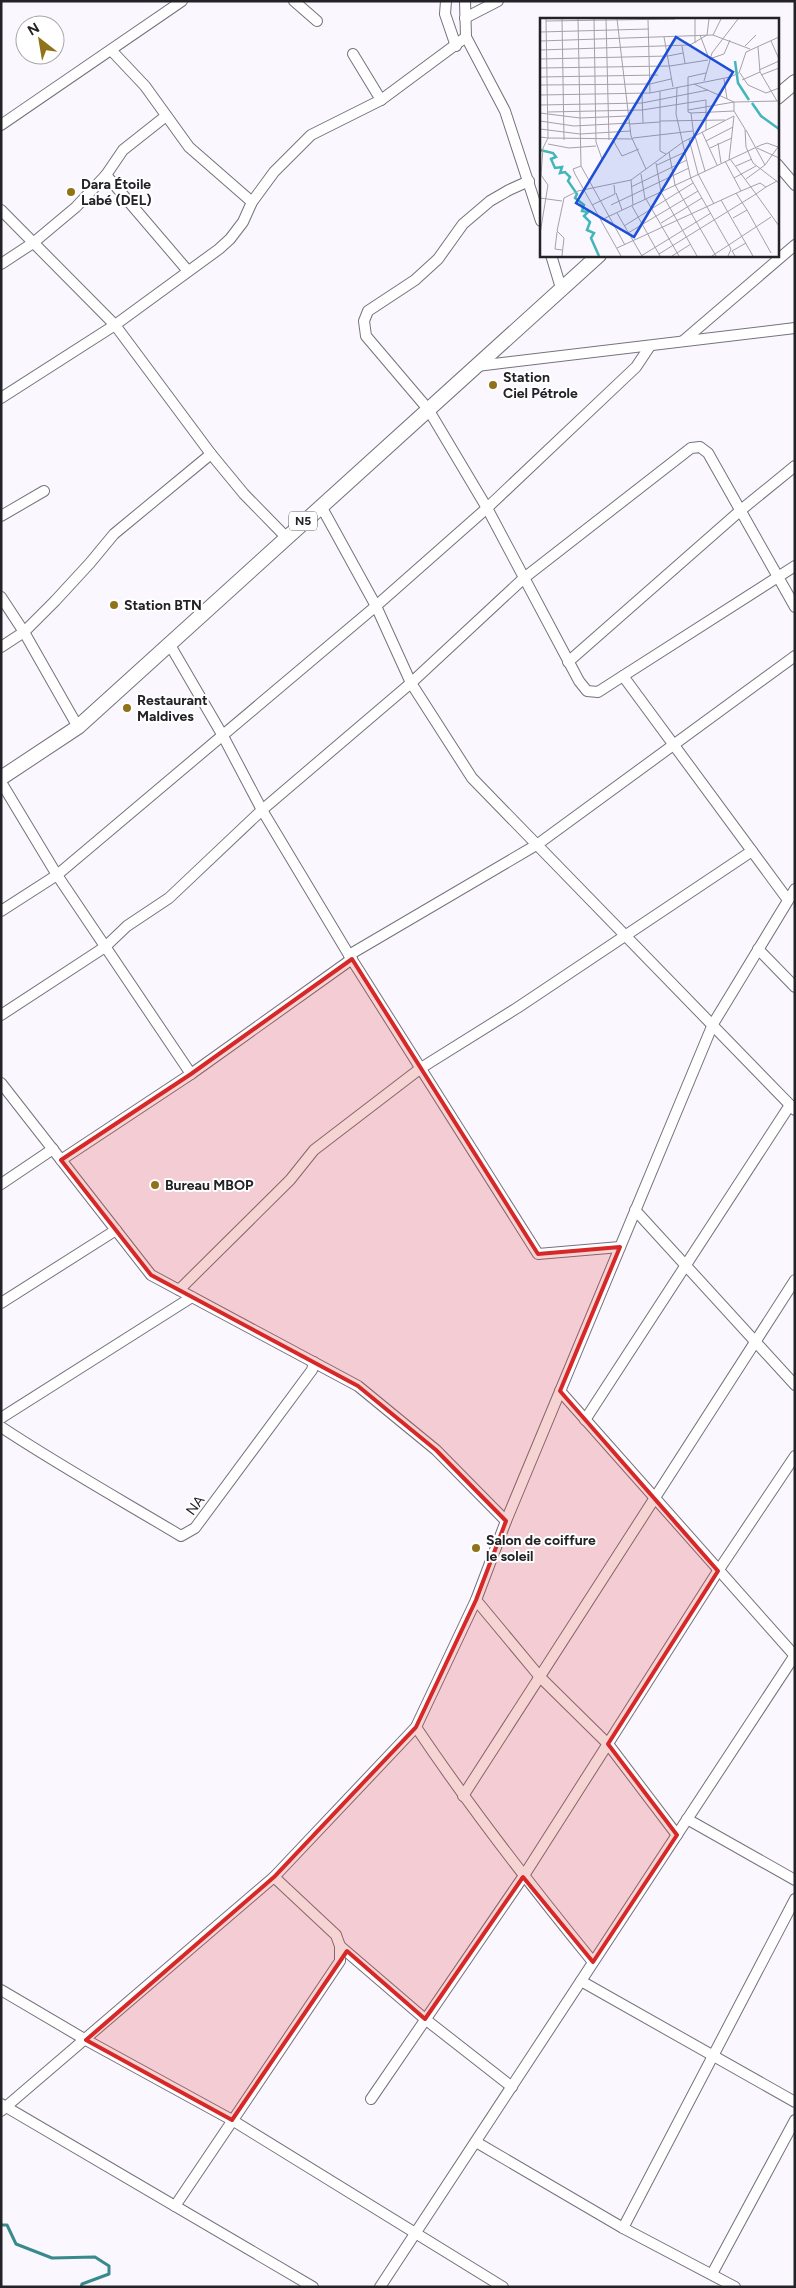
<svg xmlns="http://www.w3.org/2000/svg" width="796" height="2288" font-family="Figtree,sans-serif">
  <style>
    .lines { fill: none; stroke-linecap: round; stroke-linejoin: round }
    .stream { stroke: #398a8d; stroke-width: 3 }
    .minor-casing { stroke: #76727c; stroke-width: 12 }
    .highway-casing { stroke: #76727c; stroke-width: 16 }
    .minor { stroke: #fff; stroke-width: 10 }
    .highway { stroke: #fff; stroke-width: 14 }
    .marked { fill: #d62828; fill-opacity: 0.2; stroke: #d62828; stroke-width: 4; stroke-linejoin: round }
    .poi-dot { fill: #907318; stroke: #fff; stroke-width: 2 }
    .labels { text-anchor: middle; stroke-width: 4; stroke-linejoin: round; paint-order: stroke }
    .shield { fill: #fff; stroke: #656467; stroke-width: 1 }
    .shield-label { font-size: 12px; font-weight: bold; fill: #232226 }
    .poi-label { font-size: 14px; font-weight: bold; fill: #232226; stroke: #fff; text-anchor: start }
    .street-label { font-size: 14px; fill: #232226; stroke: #fff }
    .inset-river { fill: none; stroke: #42b6b9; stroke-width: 2.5 }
    .inset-road { fill: none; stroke: #a4a2a8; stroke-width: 1 }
    .view { fill: #1d4ed8; fill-opacity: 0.15; stroke: #1d4ed8; stroke-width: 2.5 }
    .inset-edge { fill: none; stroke: #232226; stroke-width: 2.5 }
  </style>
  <rect width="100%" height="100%" fill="#faf7fe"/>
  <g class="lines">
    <!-- stream -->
    <path class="stream" d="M1 2225H7L16 2244 52 2258 95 2257 109 2266V2274L82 2284 81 2287"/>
    <defs>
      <g id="minor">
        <path d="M294 1 317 21"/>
        <path d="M446 1 445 14 456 46"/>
        <path d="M465 1 466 37 505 111 541 221"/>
        <path d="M465 18 498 1"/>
        <path d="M111 50 145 86 189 147 252 202"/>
        <path d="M353 54 381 100"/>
        <path d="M1 125 182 1"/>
        <path d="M777 164 795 185"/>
        <path d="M106 175 188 271"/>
        <path d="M529 181 509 190 490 201 463 224 438 259 415 280 368 311 364 321 366 336 428 409 487 508 579 681 587 691 598 692 623 676 788 900"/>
        <path d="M1 210 115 325 211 454 244 494 286 537"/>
        <path d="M551 255 561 288"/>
        <path d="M1 264 33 243 76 207 106 175 123 150 166 116"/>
        <path d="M683 341 795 245"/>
        <path d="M477 366 795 328"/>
        <path d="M1 398 115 325 219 249 230 239 243 222 252 202 274 172 311 135 381 100 466 37"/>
        <path d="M321 506 376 606 411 683 472 778 795 1110"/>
        <path d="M1 516 44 491"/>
        <path d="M1 597 24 632 78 727"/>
        <path d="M170 645 223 736 262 810 349 955 538 1254 620 1247"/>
        <path d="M1 647 24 632 55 601 90 563 114 534 211 454"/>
        <path d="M568 662 741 510 795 466"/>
        <path d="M623 676 795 566"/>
        <path d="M1 782 57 875 191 1074"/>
        <path d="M1 911 57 875 376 606 487 508 636 367 650 346"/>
        <path d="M758 949 795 987"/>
        <path d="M349 955 538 844 795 656"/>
        <path d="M1 1015 105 947 127 926 169 898 262 810 411 683 524 578 691 448 700 447 708 453 795 607"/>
        <path d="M1 1083 151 1275 358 1386 436 1450 506 1521"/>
        <path d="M61 1160 191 1074 352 959"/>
        <path d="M1 1184 53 1149"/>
        <path d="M635 1210 795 1385"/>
        <path d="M179 1290 290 1180 314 1150 421 1068 517 1008 752 851"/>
        <path d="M1 1303 116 1230"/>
        <path d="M560 1391 795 1656"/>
        <path d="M1 1418 192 1297"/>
        <path d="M585 1420 790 1105"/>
        <path d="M1 1427C60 1466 121 1500 181 1536L195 1528 312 1370 314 1362"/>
        <path d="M476 1600 540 1677 608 1744 677 1835"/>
        <path d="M416 1727C471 1809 531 1886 593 1962"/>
        <path d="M463 1796 795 1280"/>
        <path d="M687 1819 795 1880"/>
        <path d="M340 1946 425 2019 512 2087"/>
        <path d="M581 1981 795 2102"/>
        <path d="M1 1990 86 2040 232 2120 503 2287"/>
        <path d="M371 2099 523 1877 718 1571 795 1456"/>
        <path d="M1 2104 313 2287"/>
        <path d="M1 2111 274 1877 416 1727 476 1600 506 1521 713 1024 795 889"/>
        <path d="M476 2142 623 2228 735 2287"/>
        <path d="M175 2206 340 1961V1946L336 1935 274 1877"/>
        <path d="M623 2228 795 1899"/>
        <path d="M712 2274 795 2120"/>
        <path d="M380 2287 795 1655"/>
      </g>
      <g id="highway">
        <path d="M777 97 795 82"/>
        <path d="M1 778 78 727 599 255"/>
      </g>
    </defs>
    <!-- minor casing -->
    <use href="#minor" class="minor-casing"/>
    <!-- highway casing -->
    <use href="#highway" class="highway-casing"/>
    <!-- minor -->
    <use href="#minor" class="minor"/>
    <!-- highway -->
    <use href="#highway" class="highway"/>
  </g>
  <!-- marked area -->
  <path class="marked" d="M352 959 538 1254 620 1247 560 1391 718 1571 608 1744 677 1835 593 1962 523 1877 425 2019 347 1951 232 2120 86 2040 274 1877 416 1727 476 1600 506 1521 436 1450 358 1386 151 1275 61 1160 191 1074Z"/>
  <!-- markers -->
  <g class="poi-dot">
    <circle cx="71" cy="192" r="5"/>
    <circle cx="493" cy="385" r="5"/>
    <circle cx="114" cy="605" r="5"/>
    <circle cx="127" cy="708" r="5"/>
    <circle cx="155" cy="1185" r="5"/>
    <circle cx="476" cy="1548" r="5"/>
  </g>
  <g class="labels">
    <!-- shield labels -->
    <rect class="shield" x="289" y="511.5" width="28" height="19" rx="4"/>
    <g class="shield-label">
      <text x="303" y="525">N5</text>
    </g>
    <!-- poi labels -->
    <g class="poi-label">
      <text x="81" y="189">Dara Étoile<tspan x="81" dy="16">Labé (DEL)</tspan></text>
      <text x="503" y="382">Station<tspan x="503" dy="16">Ciel Pétrole</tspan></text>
      <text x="124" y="610">Station BTN</text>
      <text x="137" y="705">Restaurant<tspan x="137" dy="16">Maldives</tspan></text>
      <text x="165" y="1190">Bureau MBOP</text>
      <text x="486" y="1545">Salon de coiffure<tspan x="486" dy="16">le soleil</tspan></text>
    </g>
    <!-- street labels -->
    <g class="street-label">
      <text transform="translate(195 1505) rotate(-54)" y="5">NA</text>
    </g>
  </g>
  <!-- overview -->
  <g transform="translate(540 18)">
    <rect width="239" height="239" fill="#faf7fe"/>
    <path class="inset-river" d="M195 43 198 65 209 82M212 85 221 98 239 111M0 132 13 135 16 139 11 141 15 150 22 149 20 155 25 154 30 159 28 163 37 176 35 180 44 187 42 193 48 194 44 198 50 204 47 212 54 215 51 220 59 238"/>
    <path class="inset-road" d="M6 1 8 120 93 121M22 1 24 122M38 1 41 148 85 227M54 1 56 124 62 141M66 1 69 122M77 1 91 118 106 151M155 1V25M108 2 110 75M6 3 135 1M0 14 109 11M160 17 168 38M173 17 181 1M124 19 133 69M0 23 173 17 210 31M231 23 239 41M142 28 145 45M205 28 216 17M218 29 220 54 237 83M0 32 150 27 167 17 169 1M0 41 128 38 143 35M169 41 184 36 190 22M0 50 130 48 168 42M219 52 239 43M200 55 208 67 226 75 239 70M221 57 239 50M0 59 118 57M184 61 187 81M202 62 220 54M164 63 172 35 198 1M154 66 194 84 239 83M0 67 110 66 131 61M137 70 136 96 151 161 191 231 188 238M120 73V133L126 136M102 75 103 105M0 77 110 75 190 59 199 55 206 34 239 19M0 87 102 85 168 72M148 92 194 84V93M7 94 102 92 166 82V112M0 95 40 100 88 98M151 95 194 93 205 111 206 129 213 145 239 165M0 103 34 108 90 105M120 103 185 102M90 106 120 104M0 111 40 116 91 113M162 114 177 147M155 118 165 153M0 119 8 120 3 130 1 157 8 167 0 216M154 119 151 95 148 94V59L166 55M93 120 153 113M149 121 158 156 174 186M73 122 82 138 99 131M166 123 193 109M178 125 181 145M8 126 29 130 56 128M170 130 192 120M217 130 239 140M129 134 135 167 176 238M189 142 194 98M185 143 201 173 220 165 226 169 237 163M116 145 121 174 157 238M117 147 145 134M41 148 33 151 35 156 81 238M196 148 212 141M101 156 105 181M194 160 216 148M206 161 225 147 206 112M91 162 93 187M91 169 147 142M226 169 216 176 239 208M76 175 82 192M0 180 22 183M106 181 139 238M181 182 213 238M52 187 75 176 74 167M71 187 149 150M92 188 120 238M207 192 231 235M77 195 102 238M193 200 207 192 196 175M61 202 221 127 227 125 238 129 225 147M121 205 162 180M84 208 153 165M17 214 15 231 22 232M88 215 158 173M77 230 201 173M119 236 216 176 190 141M22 238 24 220 17 213 24 180 38 173 91 162 143 124 194 98M101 238 171 195M132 238 151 226M172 238 231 199M195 238 192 233 206 225"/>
    <path class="view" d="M136 19 193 54 94 219 36 185Z"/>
    <rect width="239" height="239" class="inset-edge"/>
  </g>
  <!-- border -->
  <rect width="796" height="2288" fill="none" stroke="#232226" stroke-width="5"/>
  <!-- north arrow -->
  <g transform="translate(40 40) rotate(329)"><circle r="24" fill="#ffffff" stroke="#a7a7a8"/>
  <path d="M0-4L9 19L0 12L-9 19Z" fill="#907318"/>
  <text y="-8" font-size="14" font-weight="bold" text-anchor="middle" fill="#232226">N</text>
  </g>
</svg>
